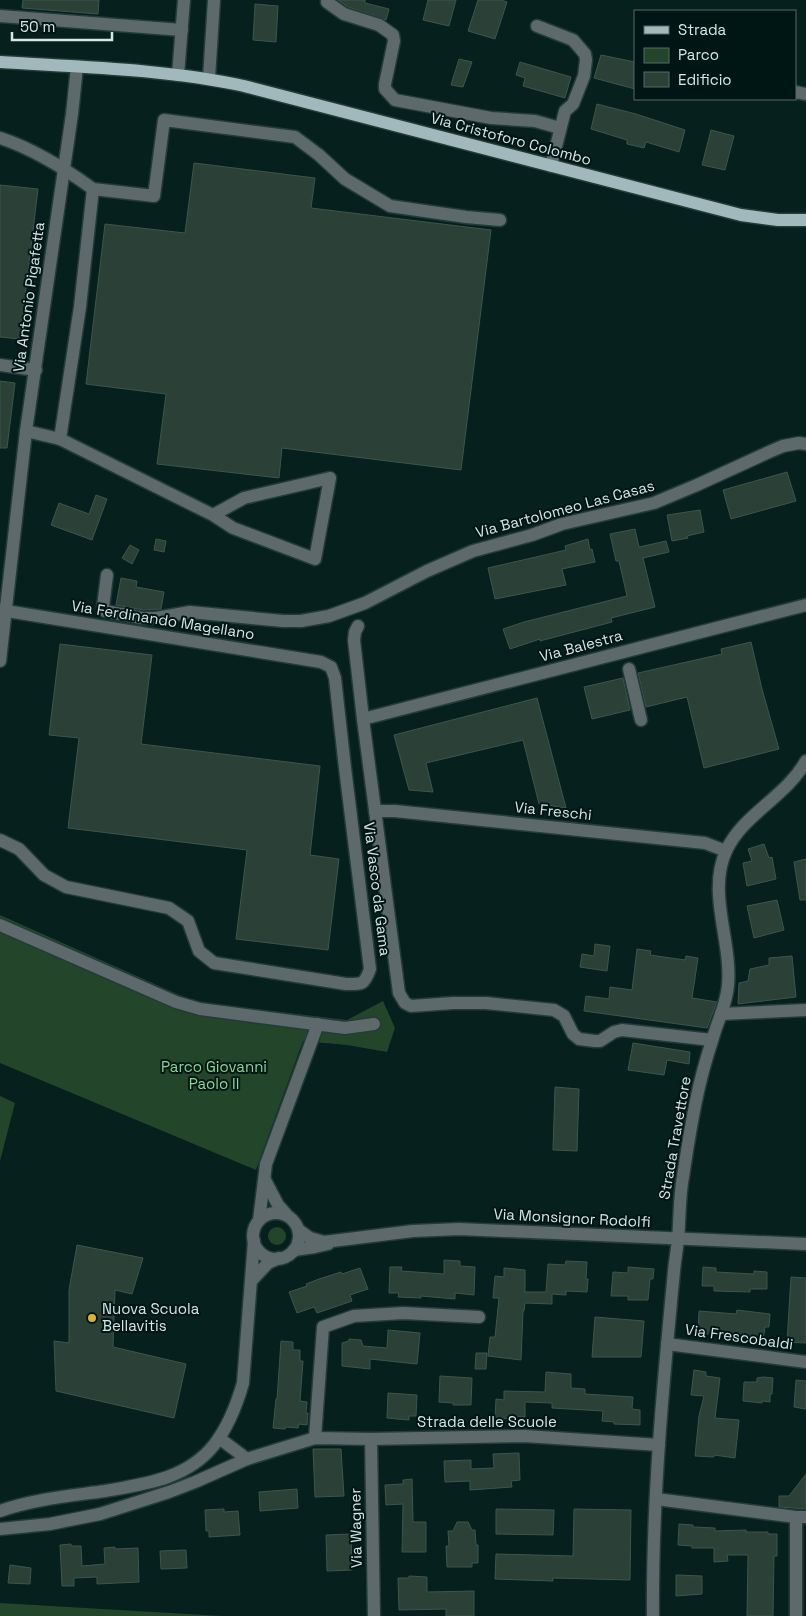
<svg xmlns="http://www.w3.org/2000/svg" width="806" height="1616" font-family="'Space Grotesk',sans-serif">
  <style>
    .green { fill: #234529 }
    .building { fill: #2b4138; stroke: #3d554b }
    .lines { fill: none; stroke-linecap: round; stroke-linejoin: round }
    .minor-casing { stroke: #233c3a; stroke-width: 15 }
    .major-casing { stroke: #233c3a; stroke-width: 15 }
    .minor { stroke: #5d696b; stroke-width: 12 }
    .major { stroke: #a1b9bd; stroke-width: 12 }
    .poi-dot { fill: #deb133; stroke: #001615; stroke-width: 2 }
    .labels { text-anchor: middle; stroke-width: 4; stroke-linejoin: round; paint-order: stroke }
    .street-label { font-size: 15px; fill: #d8e7e5; stroke: #001615 }
    .park-label { font-size: 15px; fill: #86d893; stroke: #001615 }
    .poi-label { font-size: 15px; fill: #d8e7e5; stroke: #001615; text-anchor: start }
  </style>
  <rect width="100%" height="100%" fill="#06201e"/>
  <!-- green -->
  <g class="green">
    <path d="M0 915 195 1002 347 1020 383 1001 395 1028 387 1052 347 1045 303 1041 256 1170 0 1063Z"/>
    <path d="M0 1096 15 1103 0 1161Z"/>
    <circle cx="277" cy="1236" r="9"/>
    <path d="M0 1603 222 1616H0Z"/>
  </g>
  <!-- building -->
  <g class="building">
    <path d="M23 0H99L98 14 22 8Z"/>
    <path d="M338 0H365V3L389 9 386 20 348 7Z"/>
    <path d="M428 0H456L449 26 423 20Z"/>
    <path d="M478 0H501L507 2 495 39 468 31Z"/>
    <path d="M255 4 278 6 276 42 253 40Z"/>
    <path d="M601 55 635 62V89L594 78Z"/>
    <path d="M459 59 472 62 463 87 451 85Z"/>
    <path d="M520 62 571 77 565 98 523 86 525 78 516 75Z"/>
    <path d="M597 104 636 114 685 130 679 152 646 142 644 148 627 144V140L591 129Z"/>
    <path d="M711 130 734 136 725 170 702 165Z"/>
    <path d="M194 163 315 178 311 208 491 230 461 470 282 448 279 478 157 464 166 394 86 384 105 224 185 233Z"/>
    <path d="M0 185 38 189 20 339 0 337Z"/>
    <path d="M0 381 15 383 7 448H0Z"/>
    <path d="M787 472 796 501 731 519 723 490Z"/>
    <path d="M96 495 107 499 92 540 51 525 59 503 89 514Z"/>
    <path d="M700 510 704 532 687 536 688 538 672 541 667 515Z"/>
    <path d="M635 529 639 547 666 541 669 552 643 558 655 607 611 618 612 622 540 641V639L510 649 503 629 524 622 627 596 619 561H616L610 534Z"/>
    <path d="M156 539 166 541 164 552 154 550Z"/>
    <path d="M588 539 590 550 592 549 595 562 562 569 566 585 495 599 488 568 566 550 565 546Z"/>
    <path d="M130 545 139 550 132 564 122 558Z"/>
    <path d="M121 578 137 581 136 587 164 592 161 609 143 610 116 605Z"/>
    <path d="M751 642 762 689 779 749 704 768 687 697 646 707 638 673 722 654 721 649Z"/>
    <path d="M60 644 152 655 141 744 320 766 310 855 339 859 328 950 236 939 247 850 68 828 79 738 49 735Z"/>
    <path d="M623 678 630 710 592 719 584 687Z"/>
    <path d="M537 698 566 808 539 804 523 740 426 763 433 792 409 790 394 735Z"/>
    <path d="M764 844 769 858 772 857 776 879 747 886 743 863 752 861 748 849Z"/>
    <path d="M806 859V900H800L794 862Z"/>
    <path d="M777 900 784 930 754 938 747 906Z"/>
    <path d="M595 944 610 946 607 971 580 967 582 954 594 956Z"/>
    <path d="M637 949 651 951 650 955 685 960 686 956 698 958 692 998 717 1002 707 1028 584 1011 586 996 609 999 610 987 632 990Z"/>
    <path d="M792 956 796 997 738 1004 739 983 748 981 750 969 769 965V958Z"/>
    <path d="M633 1043 690 1052 689 1064 667 1060 664 1075 628 1070Z"/>
    <path d="M555 1087 579 1089 577 1151 553 1150Z"/>
    <path d="M77 1245 143 1258 132 1294 115 1290 113 1347 186 1364 174 1418 56 1391 54 1341 69 1343V1290Z"/>
    <path d="M444 1260 460 1261V1266L475 1267 474 1295 455 1293V1299L421 1296V1298L398 1297 399 1293H389L390 1267H402L401 1271 444 1274Z"/>
    <path d="M566 1261 587 1262 586 1279H588L587 1292 566 1291V1295L552 1294V1304L525 1303 524 1311H523L521 1360 488 1356 490 1337H495L499 1298H493L495 1276 504 1277V1268L525 1270V1292H546L548 1264 565 1265Z"/>
    <path d="M628 1267 654 1269 653 1279H650L648 1300H628V1296H611L613 1272 628 1273Z"/>
    <path d="M703 1267 716 1268V1272L754 1274V1271L767 1272V1289H750V1292L714 1291V1286H702Z"/>
    <path d="M360 1268 368 1289 350 1295 352 1301 317 1313 314 1307 297 1313 289 1292 307 1286 306 1284 319 1279 341 1272 342 1274Z"/>
    <path d="M791 1277 806 1278V1340L805 1343 787 1342Z"/>
    <path d="M737 1310 770 1314 769 1327H765L763 1340 750 1338V1336L735 1333 708 1331V1334L698 1333 699 1311 736 1314Z"/>
    <path d="M595 1317 644 1321 641 1357H592Z"/>
    <path d="M388 1330 420 1333 417 1364 370 1359V1369L342 1366V1343L349 1341V1339L361 1340 363 1346 387 1348Z"/>
    <path d="M281 1341 293 1342V1350H300V1361H303L300 1401 307 1402 306 1413H308L307 1425 299 1424 298 1428 286 1427 285 1429 273 1428 276 1399H277Z"/>
    <path d="M476 1353H487L486 1369H475Z"/>
    <path d="M694 1370 706 1372V1376L720 1378 715 1418 739 1420 735 1458 714 1455V1457L695 1456 699 1416 704 1396 691 1395Z"/>
    <path d="M546 1372 571 1374V1388L585 1389V1394L633 1397 632 1409 640 1410V1425L614 1424V1422L602 1421 603 1411 552 1408V1403L525 1402V1417L513 1416V1419L495 1418 496 1399 504 1400V1391L545 1392Z"/>
    <path d="M440 1376 472 1378 471 1405H453V1403L439 1402Z"/>
    <path d="M763 1377 773 1378 772 1394H770V1402L762 1401V1403L743 1401 744 1382H757V1378Z"/>
    <path d="M796 1380 806 1381V1409L794 1407Z"/>
    <path d="M388 1393 417 1395 416 1416H409V1420L387 1418Z"/>
    <path d="M313 1449H341L344 1496 315 1497Z"/>
    <path d="M519 1453 520 1480 511 1481 512 1487 470 1490V1481L445 1482 444 1461 471 1460V1469L494 1468 493 1454Z"/>
    <path d="M806 1474V1509L779 1507V1496H789Z"/>
    <path d="M412 1479 413 1522H426V1552H402L403 1504 386 1505 385 1485 403 1484V1480Z"/>
    <path d="M297 1489 298 1508 260 1511 259 1492Z"/>
    <path d="M224 1509V1512L238 1511 240 1535 209 1537V1531H206L205 1510Z"/>
    <path d="M496 1509 554 1510 553 1535 496 1534Z"/>
    <path d="M574 1509 631 1510 630 1580 553 1578V1581L495 1579 496 1554 573 1556Z"/>
    <path d="M457 1522H468L472 1530H475L476 1545H478V1563H472V1567H447L446 1546H449L448 1531H453Z"/>
    <path d="M679 1524 693 1525V1527L715 1528V1531L746 1530V1532H768V1534H777V1556H774L773 1616H747L748 1555H727L728 1561 714 1562V1548H692V1546L678 1545Z"/>
    <path d="M351 1534 352 1570 327 1571 326 1535Z"/>
    <path d="M71 1544V1546H81L82 1566 105 1564 104 1548 115 1547V1549L138 1548 139 1582 97 1584V1577L74 1578V1586H62L60 1545Z"/>
    <path d="M186 1550 187 1568 161 1569 160 1551Z"/>
    <path d="M10 1565 31 1568 30 1584 8 1583Z"/>
    <path d="M676 1575 702 1576V1594L676 1596Z"/>
    <path d="M409 1576 427 1577V1592L474 1591V1616H446V1609L399 1610 398 1578H409Z"/>
  </g>
  <g class="lines">
    <defs>
      <g id="minor">
        <path d="M327 2 344 14 379 25 393 35 394 41 385 84V89L395 100 491 118 535 121 560 128"/>
        <path d="M0 16 182 30"/>
        <path d="M537 26 573 40 585 54 586 60 584 76 575 99 573 104 565 111 551 166"/>
        <path d="M178 75 184 0"/>
        <path d="M209 78 214 0"/>
        <path d="M795 92 806 94"/>
        <path d="M0 138C34 149 64 168 93 189"/>
        <path d="M0 365 36 370"/>
        <path d="M26 431 60 439 213 515 233 528 315 559 330 478 244 498 213 515"/>
        <path d="M60 439 80 307 93 189 154 196 164 120 295 137 319 155 345 179 390 206 466 217 500 220"/>
        <path d="M107 575 103 607 105 611 142 618H156L190 612 283 621H301L329 616 365 603 427 571 473 551 532 535 562 524 654 503 697 485 769 452 783 446 799 443 806 444"/>
        <path d="M0 610 321 662 331 667 335 678 345 768 370 969C364 985 363 984 346 984L214 963 199 951 188 921 169 908 66 887 44 875 19 849 0 840"/>
        <path d="M358 626 355 632 354 640 363 719"/>
        <path d="M0 661 26 431 72 114 77 67"/>
        <path d="M629 669 641 720"/>
        <path d="M375 811H395L705 843 726 851"/>
        <path d="M0 925 176 1002 200 1009 345 1028 374 1024"/>
        <path d="M721 1014 806 1010"/>
        <path d="M712 1040 622 1030 614 1032 600 1041H595L579 1039 573 1034 564 1016 554 1010 486 1003H453L411 1006 405 1003 399 993 363 719 806 605"/>
        <path d="M265 1180 278 1205 286 1214"/>
        <circle cx="276" cy="1236" r="23"/>
        <path d="M259 1220 266 1164 318 1024"/>
        <path d="M299 1230 310 1238 324 1242 413 1231 459 1229 806 1244"/>
        <path d="M294 1250 315 1247 328 1244"/>
        <path d="M252 1280 268 1263 279 1258"/>
        <path d="M667 1344 806 1362"/>
        <path d="M219 1438 247 1459"/>
        <path d="M315 1438 323 1327 354 1316 403 1313 479 1317"/>
        <path d="M371 1439 374 1616"/>
        <path d="M656 1499 796 1517H806"/>
        <path d="M0 1511C34 1499 70 1496 105 1491 145 1484 187 1479 214 1445 228 1427 237 1404 243 1383L254 1241"/>
        <path d="M0 1529 50 1524 100 1514 169 1492 195 1482 247 1459 315 1438 371 1439 525 1436 659 1445"/>
        <path d="M653 1616C652 1501 663 1385 674 1271 675 1260 677 1250 678 1239 680 1218 679 1198 683 1177 688 1143 693 1109 702 1075 706 1059 711 1044 716 1028 721 1014 727 1000 728 985 732 941 707 893 726 851 743 814 786 797 806 761"/>
        <path d="M796 1616V1517"/>
      </g>
      <path id="major" d="M0 62C80 67 166 69 244 86L741 215 778 220H806"/>
    </defs>
    <!-- minor casing -->
    <use href="#minor" class="minor-casing"/>
    <!-- major casing -->
    <use href="#major" class="major-casing"/>
    <!-- minor -->
    <use href="#minor" class="minor"/>
    <!-- major -->
    <use href="#major" class="major"/>
  </g>
  <!-- markers -->
  <circle class="poi-dot" cx="92" cy="1318" r="5"/>
  <g class="labels">
    <!-- street labels -->
    <g class="street-label">
      <text transform="translate(511 139) rotate(15)" y="5">Via Cristoforo Colombo</text>
      <text transform="translate(29 297) rotate(-82)" y="5">Via Antonio Pigafetta</text>
      <text transform="translate(565 509) rotate(-15)" y="5">Via Bartolomeo Las Casas</text>
      <text transform="translate(163 620) rotate(9)" y="5">Via Ferdinando Magellano</text>
      <text transform="translate(581 646) rotate(-15)" y="5">Via Balestra</text>
      <text transform="translate(553 811) rotate(6)" y="5">Via Freschi</text>
      <text transform="translate(377 889) rotate(83)" y="5">Via Vasco da Gama</text>
      <text transform="translate(675 1138) rotate(-80)" y="5">Strada Travettore</text>
      <text transform="translate(572 1218) rotate(3)" y="5">Via Monsignor Rodolfi</text>
      <text transform="translate(739 1337) rotate(8)" y="5">Via Frescobaldi</text>
      <text x="487" y="1427">Strada delle Scuole</text>
      <text transform="translate(356 1528) rotate(-91)" y="5">Via Wagner</text>
    </g>
    <!-- park labels -->
    <g class="park-label">
      <text x="214" y="1072">Parco Giovanni<tspan x="214" dy="17">Paolo II</tspan></text>
    </g>
    <!-- poi labels -->
    <g class="poi-label">
      <text x="102" y="1314">Nuova Scuola<tspan x="102" dy="17">Bellavitis</tspan></text>
    </g>
  </g>
  <!-- legend -->
  <rect x="634" y="10" width="162" height="90" fill="#001615" stroke="#566a68"/>
  <rect x="644" y="26" width="25" height="8" fill="#a1b9bd" stroke="#566a68"/>
  <text x="678" y="35" font-size="15" fill="#d8e7e5">Strada</text>
  <rect x="644" y="48" width="25" height="15" fill="#234529" stroke="#566a68"/>
  <text x="678" y="60" font-size="15" fill="#d8e7e5">Parco</text>
  <rect x="644" y="72" width="25" height="15" fill="#2b4138" stroke="#566a68"/>
  <text x="678" y="85" font-size="15" fill="#d8e7e5">Edificio</text>
  <!-- scale -->
  <path d="M12 32v8h100v-8" fill="none" stroke="#d8e7e5" stroke-width="2.5"/>
  <text x="20" y="32" font-size="15" fill="#d8e7e5" stroke="#001615" stroke-width="4" paint-order="stroke">50 m</text>
</svg>
